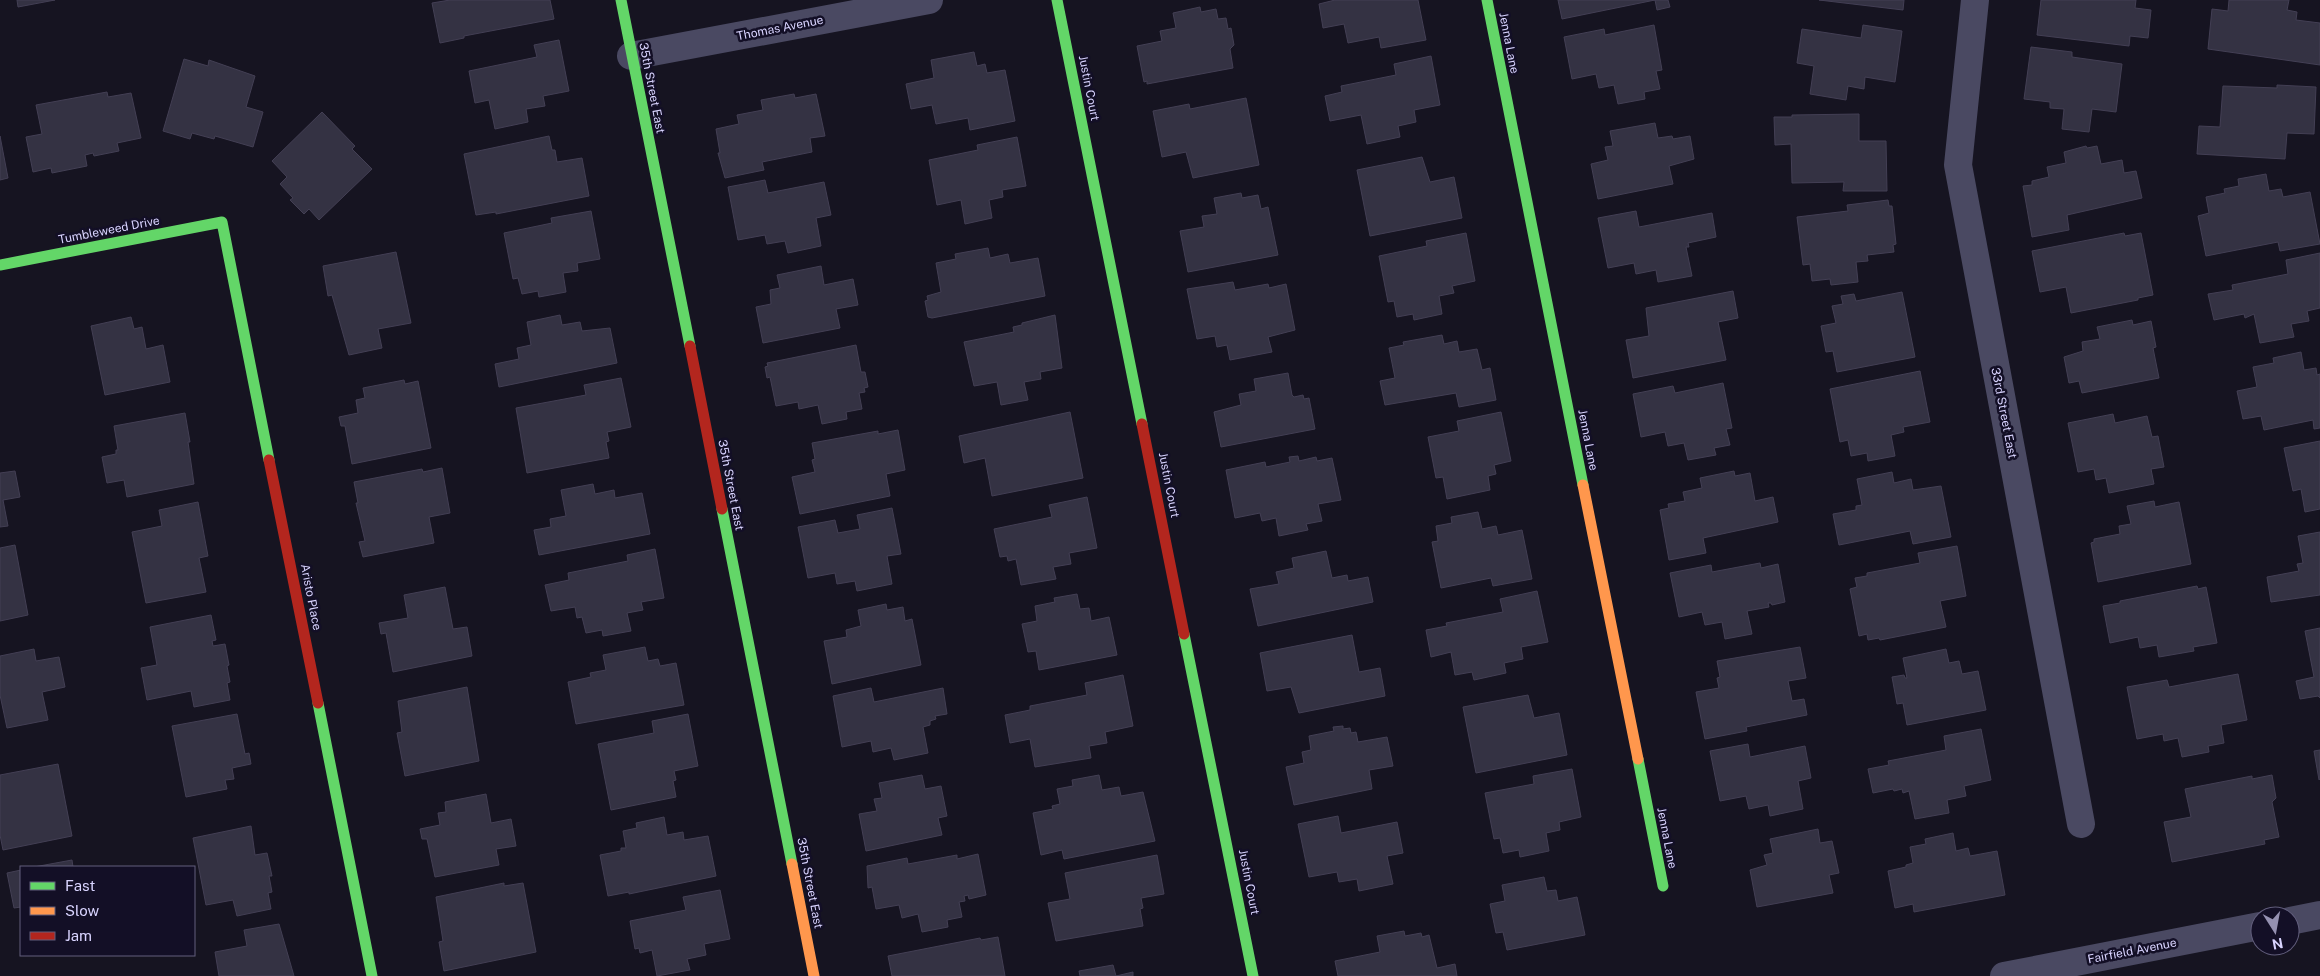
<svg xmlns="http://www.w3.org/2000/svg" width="2320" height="976" font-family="'Public Sans',sans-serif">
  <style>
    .building { fill: #343243; stroke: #433f54 }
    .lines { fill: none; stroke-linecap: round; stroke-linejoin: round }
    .street { stroke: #4a4962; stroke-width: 28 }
    .fast { stroke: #63d668; stroke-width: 11 }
    .slow { stroke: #ff974d; stroke-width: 11 }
    .jam { stroke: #b3261e; stroke-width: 11 }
    .labels { text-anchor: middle; stroke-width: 5; stroke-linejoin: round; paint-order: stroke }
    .street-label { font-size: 12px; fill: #d9d4ff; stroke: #130f26 }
  </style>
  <rect width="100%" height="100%" fill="#161421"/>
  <!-- building -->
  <g class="building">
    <path d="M17 0H55L18 7Z"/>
    <path d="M450 0H550L554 19 464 36V38L440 43 432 3Z"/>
    <path d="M1335 0H1418L1426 40 1381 48 1379 37 1348 43 1344 24 1323 28 1319 4Z"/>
    <path d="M1558 0H1668L1670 7 1657 10 1655 0 1562 19Z"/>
    <path d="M1819 0H1904L1903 10Z"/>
    <path d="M2041 0H2136L2135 8 2151 10 2148 38 2130 36 2129 46 2037 35Z"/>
    <path d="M2229 0H2289L2287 10 2297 12 2296 20 2320 23V65L2208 49 2212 9 2228 11Z"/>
    <path d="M1200 7 1201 12 1216 9 1218 19 1226 18 1228 29 1231 28 1234 45 1230 49 1233 68 1147 84V81L1144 82 1137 46 1162 41 1160 31 1176 28 1173 13Z"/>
    <path d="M1654 25 1662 70 1656 71 1660 89 1644 92 1645 99 1618 104 1614 85 1599 88 1596 74 1572 79 1564 37 1604 29 1605 35Z"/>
    <path d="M1863 25 1902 31 1895 82 1865 77 1864 89 1848 86 1846 100 1810 94 1814 66 1797 63 1802 29 1861 38Z"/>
    <path d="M559 40 569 91 543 96 545 106 526 109 528 122 495 129 489 100 475 103 469 71 537 57 534 45Z"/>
    <path d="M2031 47 2072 52V57L2122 64 2116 112 2092 109 2089 132 2062 129 2064 109 2050 108V102L2024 99Z"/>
    <path d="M974 52 977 66 985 64 987 73 1005 70 1015 121 970 130 968 118 936 124 932 105 911 109 906 84 934 78 931 60Z"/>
    <path d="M1431 56 1440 105 1414 110 1416 122 1398 126 1400 137 1367 144 1361 115 1330 121 1325 96 1342 92 1341 86 1396 75 1394 64Z"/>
    <path d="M184 59 208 66 209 60 255 76 246 107 263 112 253 147 215 136 214 139 192 133 190 139 163 131Z"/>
    <path d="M2277 85 2316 87 2314 134 2287 133 2285 159 2197 154 2199 126 2220 127 2223 86 2277 88Z"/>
    <path d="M107 92 108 97 131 93 141 138 117 143 119 151 94 156 93 153 85 155 87 166 52 173 51 168 33 172 26 137 42 134 36 105Z"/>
    <path d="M794 94 795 98 816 94 825 136 810 138 812 152 762 162 764 170 725 178 718 153H720L716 129 739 124 737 115 763 110 761 100Z"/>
    <path d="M1246 98 1259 165 1193 178 1186 152 1162 157 1153 111 1189 104 1190 109Z"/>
    <path d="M322 112 355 146 352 149 372 169 319 220 309 209 304 214 290 200 293 198 280 184 287 177 272 161Z"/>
    <path d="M1859 114V141H1886L1887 191H1843L1844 182 1792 183 1791 144 1775 145 1774 117H1792V115Z"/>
    <path d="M1655 123 1658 138 1672 136 1673 139 1690 136 1694 159 1669 166 1673 184 1598 199 1591 164 1608 160 1605 147 1613 146 1610 131Z"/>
    <path d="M0 136 8 178 0 180Z"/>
    <path d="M549 136 552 150H555L557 162 582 158 589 196 496 214V212L476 215 464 154Z"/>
    <path d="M1017 137 1026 186 1002 190 1003 197 989 200 992 218 965 224 961 200 937 205 929 160 978 150 977 145Z"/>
    <path d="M2086 146 2087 148 2097 146 2101 164 2122 160 2124 173 2136 171 2142 198 2067 215 2069 230 2032 237 2023 186 2032 185V181L2049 177 2047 167 2066 163 2064 152Z"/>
    <path d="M1422 157 1430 182 1454 177 1462 218 1370 236 1357 170Z"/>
    <path d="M2266 174 2269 191 2281 189 2283 197 2310 192 2320 244 2280 251 2278 242 2206 256 2198 216 2209 213 2206 197 2225 193 2224 189 2239 186 2238 179Z"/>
    <path d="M765 180 768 193 824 182 831 215 816 218 821 246 788 253 785 241 767 244 765 235 738 240 728 187Z"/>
    <path d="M1241 193 1242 198 1258 195 1261 209 1268 207 1278 255 1188 272 1180 231 1204 227 1202 216 1217 214 1214 198Z"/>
    <path d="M1888 200 1889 206H1892L1896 244 1893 245 1894 252 1867 255 1868 261 1856 262 1858 282 1831 285 1830 279 1812 281 1810 264 1803 265 1797 217 1848 211 1847 205Z"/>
    <path d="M591 211 600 259 577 263 578 271 563 273 566 292 539 297 538 291 522 294 518 278 513 279 504 233 552 223 551 218Z"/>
    <path d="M1636 211 1639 227 1712 213 1716 237 1688 243 1689 247H1686L1692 276 1658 282 1656 270 1636 274 1634 263 1608 268 1598 218Z"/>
    <path d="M1466 233 1475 281 1452 286 1454 293 1439 296 1442 314 1414 320 1413 314 1397 317 1394 301 1388 302 1379 256 1427 246 1426 241Z"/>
    <path d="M2124 233 2125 236 2141 233 2153 295 2138 298V300L2071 313 2066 287 2040 292 2032 251Z"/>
    <path d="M988 248 990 258 1008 254 1010 263 1038 258 1045 296 932 318 928 317 925 301 928 300 927 296 941 292 936 263 956 259 955 254Z"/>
    <path d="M396 252 411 323 378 329 382 348 349 355 332 295 328 296 323 266Z"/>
    <path d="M2320 253V308L2307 311 2309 321 2291 324 2294 337 2260 343 2254 314 2245 318 2244 314 2214 320 2208 294 2233 290 2232 285 2288 274 2286 260Z"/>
    <path d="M821 266 824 285 853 279 858 305 836 309 840 328 763 343 756 307 771 304 770 290 780 288 777 275Z"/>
    <path d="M1233 282 1235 290 1268 284 1269 288 1286 284 1295 330 1268 337 1272 352 1230 360 1227 345 1217 347 1215 336 1197 339 1187 289Z"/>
    <path d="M1733 291 1738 318 1718 322 1726 360 1633 378 1626 340 1649 336 1646 308Z"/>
    <path d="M1902 292 1915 357 1837 372 1833 351 1826 352 1821 326 1836 323 1832 306 1843 304 1841 296 1854 294 1856 301Z"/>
    <path d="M560 315 562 325 580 322 582 331 610 328 617 363 499 387 495 364 519 359 517 348 531 345 527 322Z"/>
    <path d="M1055 315 1062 368 1040 372 1041 379 1024 382 1028 400 1001 405 997 382 974 386 964 342 1014 332 1013 327 1022 325V323Z"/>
    <path d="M131 317 134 329 142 327 146 349 163 345 170 382 105 395 91 326Z"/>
    <path d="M2132 320 2133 325 2151 321 2156 347 2153 348 2159 378 2082 393 2079 381 2069 383 2064 357 2083 351 2082 342 2100 339 2097 327Z"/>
    <path d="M1442 335 1444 344 1457 341 1459 352 1477 349 1482 370 1490 368 1496 400 1459 407 1456 393 1385 405 1380 381 1395 378 1389 348 1404 345 1403 342Z"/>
    <path d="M856 345 861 372H865L868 387 864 388 865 392 859 393 862 409 846 412 847 419 822 424 818 405 799 409 798 402 776 406 770 377 767 378 765 367 768 366 767 363Z"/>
    <path d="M2301 352 2304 370 2316 368 2317 375 2320 374V428L2314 429 2313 420 2264 430 2261 416 2243 419 2237 391 2257 387 2253 367 2274 363 2273 358Z"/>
    <path d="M1920 371 1930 422 1903 427 1904 432 1891 435 1895 456 1868 461 1867 453 1851 456 1848 440 1840 442 1830 389Z"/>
    <path d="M1288 373 1292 395 1294 397 1303 395 1304 399 1309 398 1315 429 1221 447 1214 412 1241 405 1239 394 1256 391 1254 379Z"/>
    <path d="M621 378 631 427 607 432 609 441 606 442 609 458 527 473 516 408 586 395 584 385Z"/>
    <path d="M404 380 405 384 418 381 431 448 352 464 345 426H341L339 417 358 413 356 400 365 398 363 388Z"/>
    <path d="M1723 383 1732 428 1726 429 1730 445 1714 448 1716 455 1688 460 1684 443 1668 446 1665 432 1641 437 1633 394 1673 386 1675 393Z"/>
    <path d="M1070 412 1083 478 992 496 985 458 964 463 959 436Z"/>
    <path d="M1501 412 1511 461 1494 465 1496 474 1488 476 1490 490 1447 499 1443 477 1436 478 1428 437 1459 431 1457 421Z"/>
    <path d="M185 413 190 442H188L194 484 127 497 124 480 107 483 102 457 116 454V450H118L114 426Z"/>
    <path d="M2113 414 2115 423 2147 416 2152 437 2158 436 2164 467 2151 469 2154 484 2109 493 2106 478 2096 480 2094 469 2078 472 2068 423Z"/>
    <path d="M898 430 905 470 886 474 890 496 800 514 792 477 815 472 812 460 815 459 812 443 878 431V434Z"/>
    <path d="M2320 441V509L2305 512 2301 489 2293 491 2284 448Z"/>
    <path d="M1298 456 1299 461 1316 457 1317 461 1332 458 1341 500 1318 504 1322 521 1306 524 1308 530 1279 536 1276 518 1262 521 1260 513 1235 518 1226 470 1265 462 1266 467 1290 462 1289 457Z"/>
    <path d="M442 468 450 513 429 517 434 543 363 557 359 542 365 541 356 503H358L354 482 422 469 423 472Z"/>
    <path d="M15 471 20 497 3 500 8 526 0 527V473Z"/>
    <path d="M1734 471 1735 476 1750 473 1755 501 1773 497 1778 522 1703 538 1706 553 1669 560 1660 510 1669 508 1668 504 1685 501 1683 492 1702 488 1700 478Z"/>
    <path d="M1892 472 1894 483 1911 479 1913 490 1941 486 1951 537 1913 544 1910 531 1839 545 1833 514 1856 510V506L1862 505 1857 479Z"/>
    <path d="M593 484 595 494 614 490 615 498 642 493 650 534 539 555 534 530 551 527 550 519 566 516 561 490Z"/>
    <path d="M1087 497 1097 548 1069 553 1071 564 1053 567 1056 579 1021 585 1016 559 1008 561 1007 556 1000 557 994 529 1052 517 1049 505Z"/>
    <path d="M2154 501 2155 507 2179 502 2191 564 2098 582 2091 543 2094 542V539L2120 534 2119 526 2131 524 2127 506Z"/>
    <path d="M198 502 208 556 199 558 206 592 146 603 132 532 162 526 159 510Z"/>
    <path d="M892 508 901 554 887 556 892 584 857 591 855 581 837 584 835 573 808 578 798 527 835 520 838 533 860 529 857 515Z"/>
    <path d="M1478 512 1482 529 1496 526 1498 535 1522 530 1532 579 1493 586 1491 578 1441 588 1432 542 1438 541 1436 526 1452 523 1451 517Z"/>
    <path d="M2320 532V595L2271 602 2267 577 2299 571 2297 564 2303 563 2298 536Z"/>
    <path d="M15 545 28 615 0 621V548Z"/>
    <path d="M1957 546 1966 596 1940 601 1946 627 1880 640 1879 638 1868 640 1867 634 1859 636 1850 589 1857 587 1855 578 1867 576V573L1920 563 1918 553Z"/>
    <path d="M655 549 664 598 641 602 643 610 627 613 631 631 603 636 602 630 586 633 582 617 577 618 575 607 551 611 545 585 569 580 568 573 628 561 627 555Z"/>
    <path d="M1326 551 1332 578 1347 575 1348 581 1368 577 1373 602 1258 626 1250 589 1279 584 1276 572 1294 568 1292 558Z"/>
    <path d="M1760 563 1761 568 1778 564 1785 602 1772 605 1771 603H1768L1769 607 1747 611 1752 634 1725 639 1722 622 1705 625 1702 612 1679 617 1670 573 1711 565 1712 572Z"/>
    <path d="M2197 586 2198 589 2206 587 2217 643 2193 647 2194 651 2159 657 2157 645 2140 648 2138 637 2110 643 2103 606 2120 603V601Z"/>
    <path d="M445 587 453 629 467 627 472 656 393 672 386 633 381 634 379 623 408 618 404 595Z"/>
    <path d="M1537 591 1548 642 1521 647 1523 659 1504 663 1506 673 1474 680 1472 672 1455 675 1451 652 1431 657 1426 630 1447 626 1446 623 1503 612 1500 599Z"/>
    <path d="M1077 594 1080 609 1089 608 1091 621 1109 617 1117 655 1039 670 1036 651 1028 652 1022 624 1037 621 1035 606 1055 602 1054 598Z"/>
    <path d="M886 604 887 610 903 607 905 621 912 619 921 665 832 684 824 641 847 637 846 630 861 626 858 610Z"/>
    <path d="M211 615 216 640 212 641 213 646 225 644 229 665 227 666 230 682 227 683 230 700 194 707 191 691 147 700 141 668 157 665 150 627Z"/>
    <path d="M2320 628V698L2318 696 2300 699 2296 681 2314 677 2305 631Z"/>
    <path d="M1352 635 1359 672 1380 668 1385 696 1299 713 1291 687 1267 691 1260 653Z"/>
    <path d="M645 647 648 661 658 659 660 666 676 663 684 705 576 724 568 682 591 677 590 673 606 670 603 655Z"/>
    <path d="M1800 647 1806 678 1788 681 1792 701 1804 699 1807 715 1746 727 1747 731 1705 739 1696 692 1719 688 1717 678 1720 677 1717 661Z"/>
    <path d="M34 649 36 661 59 657 65 687 42 692 48 720 7 728 0 695V656Z"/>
    <path d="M1946 649 1949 663 1959 661 1962 674 1978 671 1986 710 1907 725 1903 703 1897 704 1892 677 1904 675 1905 678H1907L1903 658Z"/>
    <path d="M2238 674 2247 720 2221 725 2224 743 2208 746 2209 752 2182 757 2178 738 2164 741 2163 734 2137 739 2127 687 2167 680 2169 687Z"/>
    <path d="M1123 675 1133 726 1105 732 1107 743 1089 746 1091 758 1035 767 1030 739 1010 743 1005 715 1030 710V706L1087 695 1085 683Z"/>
    <path d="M467 687 479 761 405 776 397 733 402 732 398 701Z"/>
    <path d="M871 688 874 702 943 688 947 714 935 716 936 719 930 721V725L923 727 928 753 894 760 891 748 873 752 871 741 842 747 833 696Z"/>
    <path d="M1528 695 1534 718 1559 713 1567 755 1476 773 1463 707Z"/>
    <path d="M237 714 245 754 249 753 251 764 232 768 234 779 225 780 227 789 186 797 172 726Z"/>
    <path d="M688 714 698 766 674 771 676 780 673 781 676 797 611 810 598 744 654 733 652 721Z"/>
    <path d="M1343 726V729L1350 728 1351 733 1356 732 1358 742 1387 737 1393 766 1369 770 1372 789 1294 805 1286 767 1304 763 1302 752 1311 750 1309 736 1334 731 1333 727Z"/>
    <path d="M1981 729 1991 780 1964 786 1966 796 1947 800 1949 813 1915 819 1909 791 1903 793 1902 789 1894 791 1893 789 1873 793 1868 769 1889 765 1888 761 1946 750 1944 736Z"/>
    <path d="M1748 744 1750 757 1805 746 1811 778 1798 781 1803 809 1770 816 1768 805 1749 809 1746 796 1720 801 1710 751Z"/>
    <path d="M2320 750V779L2319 780 2314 751Z"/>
    <path d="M58 764 72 836 3 850 0 835V775Z"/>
    <path d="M1572 769 1581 817 1559 822 1560 830 1546 833 1549 851 1520 857 1519 850 1503 853 1500 838 1494 839 1485 793 1534 784 1533 776Z"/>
    <path d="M922 775 925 789 941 786 947 816 938 818 942 835 866 851 859 814 877 811 874 799 882 798 879 783Z"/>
    <path d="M1099 775 1102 790 1119 787 1121 796 1143 792 1155 841 1064 859 1062 850 1041 855 1033 813 1053 809 1052 806 1060 804 1057 789 1073 786 1072 780Z"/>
    <path d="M2272 775 2276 798 2272 802 2279 837 2264 840 2265 844 2172 862 2164 822 2191 817 2185 789 2252 776V779Z"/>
    <path d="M486 794 491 823 511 819 516 846 496 849 499 865 435 877 427 839H422L420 829 440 825 438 813 446 812 445 802Z"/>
    <path d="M1338 816 1341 833 1397 822 1403 853 1387 856 1393 884 1359 891 1357 879 1339 882 1337 872 1309 877 1298 824Z"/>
    <path d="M664 817 667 835 683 832 684 840 708 836 716 876 629 894V892L608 896 600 855 621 851V848H626L623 831 637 828 636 823Z"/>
    <path d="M251 826 255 855 267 853 272 876H269L272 892 268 893 271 909 237 916 233 900 206 905 193 838Z"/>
    <path d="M1818 829 1820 843 1832 841 1839 873 1829 875 1833 893 1757 907 1750 870 1767 865 1764 855 1773 853 1770 839Z"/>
    <path d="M1953 833 1956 851 1968 848 1970 856 1997 851 2005 895 1914 912 1913 904 1895 908 1888 871 1906 867V865L1913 863 1910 847 1926 844 1925 839Z"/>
    <path d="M978 854 986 895 969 899 968 895 964 896 965 901 959 902 962 917 947 920 948 927 922 932 918 914 902 918 899 905 876 909 872 887 868 888 867 866 907 858 908 864 957 855V859Z"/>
    <path d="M1157 855 1164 894 1141 898 1143 908 1140 909 1143 926 1056 941 1048 903 1070 899 1065 873Z"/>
    <path d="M72 860 73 867H34Z"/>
    <path d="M21 870V907L14 908 7 873Z"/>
    <path d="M1544 877 1547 891 1556 890 1558 901 1577 897 1585 935 1507 950 1503 932 1496 933 1490 904 1505 901 1502 885Z"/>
    <path d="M504 883V886L523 883 536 952 444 971 439 942 443 941 436 897Z"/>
    <path d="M720 890 730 939 704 944 706 955 687 959 690 970 657 976 652 950 640 953 639 948 635 949 630 921 686 910 683 897Z"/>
    <path d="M279 924 294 976H219L215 952 247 946 244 930Z"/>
    <path d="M1404 931 1405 936 1421 933 1422 937 1429 935 1437 968 1455 964 1457 976H1338L1335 961 1380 952 1377 936Z"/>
    <path d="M998 937 1005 976H892L888 956 980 938 981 940Z"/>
    <path d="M1113 965 1116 976 1133 972V976H1080L1079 971Z"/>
  </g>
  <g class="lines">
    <!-- street -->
    <g class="street">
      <path d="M1975 0 1958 165 2081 824"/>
      <path d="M631 56 929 0"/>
      <path d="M2290 921 2320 915"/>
      <path d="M2004 976 2260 926"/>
    </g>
    <!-- fast -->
    <g class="fast">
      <path d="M621 0 690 346"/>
      <path d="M1057 0 1142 424"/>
      <path d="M1487 0 1583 485"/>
      <path d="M0 265 222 222 269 460"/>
      <path d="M722 509 792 864"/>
      <path d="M1184 634 1253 976"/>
      <path d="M318 703 372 976"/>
      <path d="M1638 759 1663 886"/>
    </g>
    <!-- slow -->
    <g class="slow">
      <path d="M1583 485 1638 759"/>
      <path d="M792 864 814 976"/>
    </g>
    <!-- jam -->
    <g class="jam">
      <path d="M690 346 722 509"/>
      <path d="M1142 424 1184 634"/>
      <path d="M269 460 318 703"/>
    </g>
  </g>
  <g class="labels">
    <!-- street labels -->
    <g class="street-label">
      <text transform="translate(780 28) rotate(-11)" y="4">Thomas Avenue</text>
      <text transform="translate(1509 43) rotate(79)" y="4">Jenna Lane</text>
      <text transform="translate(652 88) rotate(79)" y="4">35th Street East</text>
      <text transform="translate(1089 88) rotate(79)" y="4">Justin Court</text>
      <text transform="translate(109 230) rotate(-11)" y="4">Tumbleweed Drive</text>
      <text transform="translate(2004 413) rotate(79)" y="4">33rd Street East</text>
      <text transform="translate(1588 440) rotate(79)" y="4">Jenna Lane</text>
      <text transform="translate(731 485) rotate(79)" y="4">35th Street East</text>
      <text transform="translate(1169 485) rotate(79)" y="4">Justin Court</text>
      <text transform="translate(311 597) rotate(79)" y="4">Aristo Place</text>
      <text transform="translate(1667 838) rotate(79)" y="4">Jenna Lane</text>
      <text transform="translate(1249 882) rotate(79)" y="4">Justin Court</text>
      <text transform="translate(810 883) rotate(79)" y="4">35th Street East</text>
      <text transform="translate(2132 951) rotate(-11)" y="4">Fairfield Avenue</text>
    </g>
  </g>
  <!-- legend -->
  <rect x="20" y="866" width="175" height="90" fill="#130f26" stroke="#625e7d"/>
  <rect x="30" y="882" width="25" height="8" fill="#63d668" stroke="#625e7d"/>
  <text x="65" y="891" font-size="15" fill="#d9d4ff">Fast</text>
  <rect x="30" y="907" width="25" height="8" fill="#ff974d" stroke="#625e7d"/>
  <text x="65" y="916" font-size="15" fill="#d9d4ff">Slow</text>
  <rect x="30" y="932" width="25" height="8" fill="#b3261e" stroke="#625e7d"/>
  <text x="65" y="941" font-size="15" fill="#d9d4ff">Jam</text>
  <!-- north arrow -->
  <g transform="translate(2275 931) rotate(169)"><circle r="24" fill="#130f26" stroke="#625e7d"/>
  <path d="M0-4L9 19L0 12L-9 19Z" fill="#9591b1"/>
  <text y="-8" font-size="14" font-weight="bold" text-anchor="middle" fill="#d9d4ff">N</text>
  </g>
</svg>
